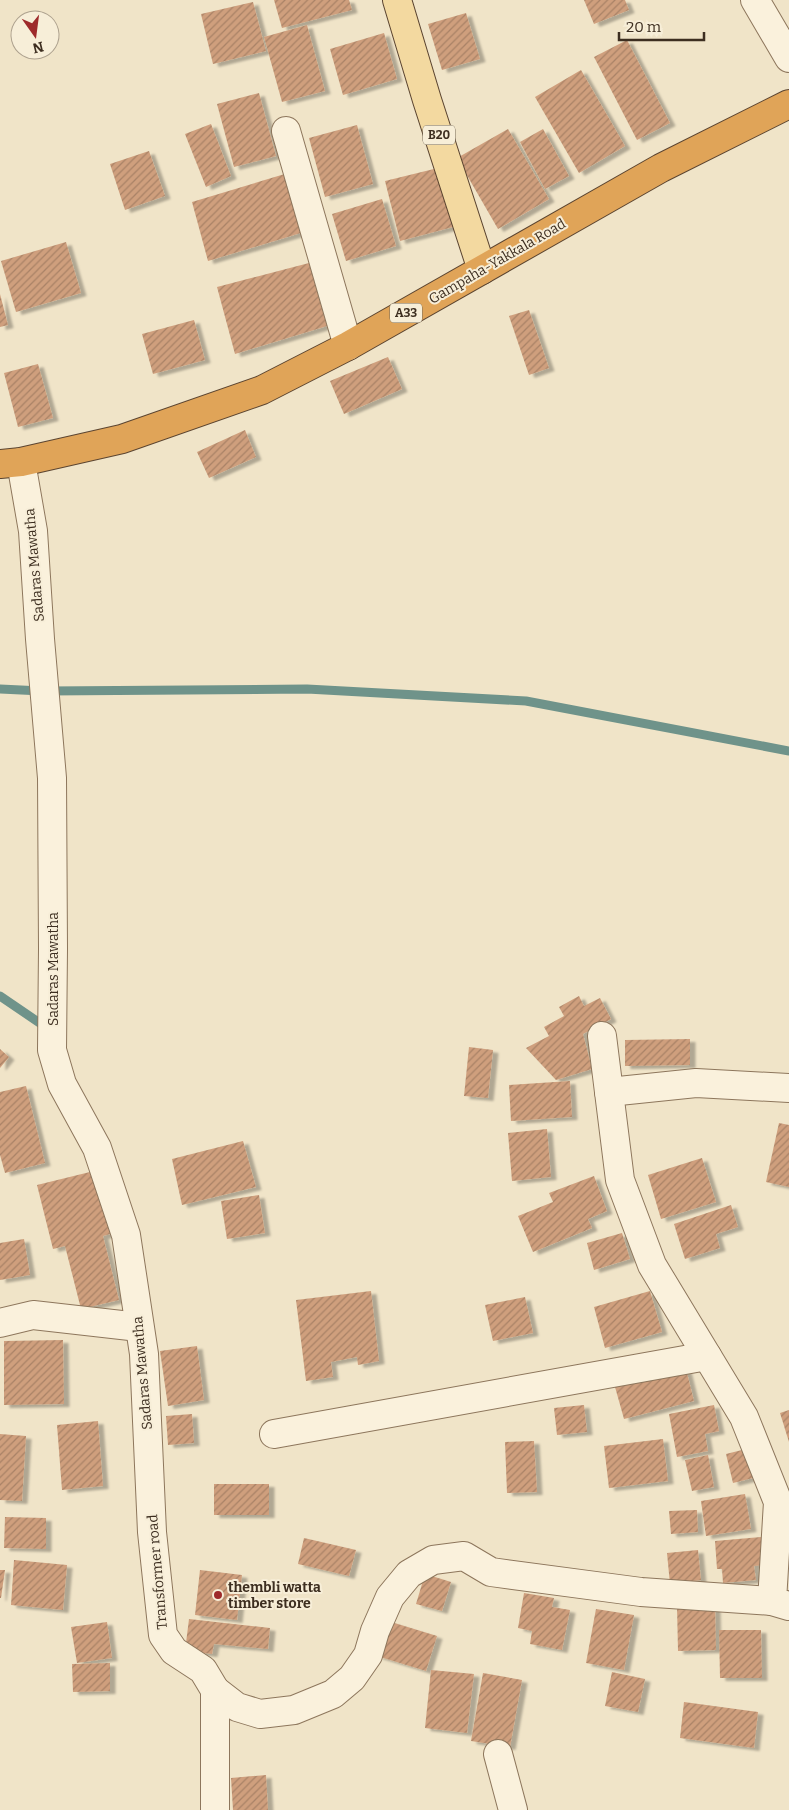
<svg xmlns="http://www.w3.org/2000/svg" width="789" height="1810" font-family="Bitter,serif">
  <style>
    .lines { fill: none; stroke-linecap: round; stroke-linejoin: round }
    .stream { stroke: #6f938a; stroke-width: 9 }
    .building { fill: url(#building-hatch); filter: url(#shadow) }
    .minor-casing { stroke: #8d765c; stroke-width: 30 }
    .major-casing { stroke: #5b4430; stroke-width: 30 }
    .highway-casing { stroke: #5b4430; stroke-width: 30 }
    .minor { stroke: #faf1dc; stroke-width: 28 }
    .major { stroke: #f3d9a0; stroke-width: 28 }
    .highway { stroke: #e0a458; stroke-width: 28 }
    .poi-dot { fill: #9e2a2b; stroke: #f7eed8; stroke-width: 2 }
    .labels { text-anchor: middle; stroke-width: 4; stroke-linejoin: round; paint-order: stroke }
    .shield { fill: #f7eed8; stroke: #756857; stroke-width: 1 }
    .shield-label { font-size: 12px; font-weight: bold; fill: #3d2e20 }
    .street-label { font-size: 14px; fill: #3d2e20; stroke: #f7eed8 }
    .poi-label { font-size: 14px; font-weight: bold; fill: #3d2e20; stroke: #f7eed8; text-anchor: start }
  </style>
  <defs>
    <pattern id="building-hatch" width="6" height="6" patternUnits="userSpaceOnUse" patternTransform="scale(1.25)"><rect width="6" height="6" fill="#cf9f7d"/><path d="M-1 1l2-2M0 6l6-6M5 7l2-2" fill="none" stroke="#a98266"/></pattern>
    <filter id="shadow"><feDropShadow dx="5.5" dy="3" stdDeviation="1" flood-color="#0004"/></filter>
  </defs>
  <rect width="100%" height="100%" fill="#f0e4c8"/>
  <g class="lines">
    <!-- stream -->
    <g class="stream">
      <path d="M0 689 42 691"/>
      <path d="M47 691 307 689 526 701 789 751"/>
      <path d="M0 996 47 1028"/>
    </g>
  </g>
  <!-- building -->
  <g class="building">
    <path d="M274 0H349L352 10 282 28Z"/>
    <path d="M584 0H625L629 10 594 24Z"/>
    <path d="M253 2 266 51 213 64 201 14Z"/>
    <path d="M466 13 480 59 442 70 428 24Z"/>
    <path d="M307 25 325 91 282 102 264 37Z"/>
    <path d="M384 33 397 79 343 95 330 49Z"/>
    <path d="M627 40 670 123 637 140 594 57Z"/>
    <path d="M581 70 625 146 579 173 535 97Z"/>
    <path d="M259 93 276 156 234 167 217 104Z"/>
    <path d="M211 124 231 176 206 187 185 134Z"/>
    <path d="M357 125 373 184 325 197 309 138Z"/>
    <path d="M508 129 549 199 498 229 457 158Z"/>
    <path d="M543 129 569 176 545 189 520 142Z"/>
    <path d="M149 151 165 196 125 210 110 164Z"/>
    <path d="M438 168 453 227 400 241 385 181Z"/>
    <path d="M288 173 304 232 208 261 192 202Z"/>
    <path d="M382 199 396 246 346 261 332 214Z"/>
    <path d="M66 242 81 293 16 312 1 261Z"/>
    <path d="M309 263 327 326 235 354 217 287Z"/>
    <path d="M0 294 8 325 0 327Z"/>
    <path d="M529 310 549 368 529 375 509 316Z"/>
    <path d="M194 320 205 360 153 374 142 334Z"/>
    <path d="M388 357 402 389 344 414 330 381Z"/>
    <path d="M38 364 53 418 18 427 4 373Z"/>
    <path d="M245 430 256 457 209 478 197 452Z"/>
    <path d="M579 996 584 1006 600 998 611 1019 583 1034 592 1069 556 1080 526 1048 549 1036 544 1027 564 1016 559 1007Z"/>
    <path d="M690 1039V1065L625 1066V1040Z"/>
    <path d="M469 1047 493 1050 488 1098 464 1096Z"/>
    <path d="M0 1049 9 1057 0 1068Z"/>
    <path d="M570 1081 572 1117 511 1121 509 1085Z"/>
    <path d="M26 1086 45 1163 5 1173 0 1155V1092Z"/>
    <path d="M779 1123 789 1125V1187L766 1182Z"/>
    <path d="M547 1129 551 1177 512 1181 508 1133Z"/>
    <path d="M243 1141 256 1187 182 1205 172 1159Z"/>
    <path d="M702 1158 716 1202 661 1219 648 1175Z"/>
    <path d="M94 1171 110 1234 103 1236 119 1300 81 1309 65 1246 53 1249 37 1185Z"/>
    <path d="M594 1176 607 1211 588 1219 592 1228 533 1252 518 1216 553 1202 549 1193Z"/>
    <path d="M259 1195 265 1233 227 1239 221 1201Z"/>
    <path d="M731 1205 738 1227 716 1234 720 1248 685 1259 674 1224Z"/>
    <path d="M622 1233 630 1259 594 1270 587 1243Z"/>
    <path d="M24 1239 30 1275 0 1280V1243Z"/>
    <path d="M371 1291 379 1361 358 1365 357 1357 331 1362 333 1377 306 1381 296 1300Z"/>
    <path d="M650 1291 662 1332 605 1348 594 1307Z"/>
    <path d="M525 1297 533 1333 493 1341 485 1305Z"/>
    <path d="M63 1340 64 1404 4 1405V1341Z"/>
    <path d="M197 1346 204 1400 168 1406 160 1351Z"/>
    <path d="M686 1369 694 1401 624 1419 615 1387Z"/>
    <path d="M584 1405 587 1432 557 1435 554 1408Z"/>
    <path d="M714 1405 719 1431 705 1434 708 1451 677 1457 669 1414Z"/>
    <path d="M789 1410V1442L780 1413Z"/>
    <path d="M192 1414 194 1443 168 1445 166 1416Z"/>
    <path d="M98 1421 103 1486 62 1490 57 1425Z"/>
    <path d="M0 1434 26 1436 22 1501 0 1500Z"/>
    <path d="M663 1439 668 1481 609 1488 604 1446Z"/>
    <path d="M534 1441 537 1492 507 1493 505 1442Z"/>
    <path d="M750 1448 757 1477 733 1483 726 1454Z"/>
    <path d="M708 1455 714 1487 692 1491 685 1460Z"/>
    <rect x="214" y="1484" width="55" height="31"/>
    <path d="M745 1494 751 1529 706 1536 701 1501Z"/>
    <path d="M697 1510 698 1532 671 1534 669 1511Z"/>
    <path d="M5 1517 46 1518V1549L4 1548Z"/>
    <path d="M761 1537 764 1565 754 1566 756 1580 723 1583 722 1569H717L715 1541Z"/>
    <path d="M304 1538 356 1550 349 1576 298 1564Z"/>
    <path d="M698 1550 701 1580 670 1584 667 1553Z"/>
    <path d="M14 1560 67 1565 63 1610 11 1605Z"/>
    <path d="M0 1570H5L1 1598H0Z"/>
    <path d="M200 1570 242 1575 237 1620 195 1615Z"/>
    <path d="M425 1574 451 1582 442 1611 416 1604Z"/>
    <path d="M524 1593 554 1598 552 1607 570 1610 562 1650 530 1644 532 1631 518 1628Z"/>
    <path d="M715 1605 716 1650 678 1651 677 1606Z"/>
    <path d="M596 1609 634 1615 624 1670 586 1663Z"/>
    <path d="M189 1619 270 1628 268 1649 214 1644 212 1654 185 1651Z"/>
    <path d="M388 1621 437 1636 426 1671 377 1656Z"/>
    <path d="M107 1622 112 1658 77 1663 71 1627Z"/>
    <path d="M719 1630H761L762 1678H720Z"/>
    <path d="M110 1663V1691L73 1692 72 1664Z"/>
    <path d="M431 1670 474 1674 467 1733 425 1728Z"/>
    <path d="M612 1672 645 1679 638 1712 605 1706Z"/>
    <path d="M483 1673 522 1680 510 1747 471 1741Z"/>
    <path d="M684 1702 758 1712 754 1748 680 1738Z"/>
    <path d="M266 1775 268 1810H233L231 1778Z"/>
  </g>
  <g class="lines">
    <defs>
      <g id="minor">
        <path d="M755 0 789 58"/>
        <path d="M286 131 348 346"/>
        <path d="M21 462 33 531 40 639 52 778 53 949 52 1050 62 1084 97 1148 126 1235 144 1354 152 1532 163 1635 174 1651 203 1670 215 1690V1810"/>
        <path d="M602 1036 620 1180 652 1265 744 1417 778 1502 772 1601 789 1606"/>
        <path d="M609 1092 696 1083 789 1088"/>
        <path d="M0 1323 33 1315 139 1327"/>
        <path d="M274 1434 707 1356"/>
        <path d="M215 1690 237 1707 260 1714 294 1710 333 1694 352 1678 368 1655 375 1631 390 1597 409 1574 433 1560 464 1556 491 1572 641 1592 772 1601"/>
        <path d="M498 1754 513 1810"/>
      </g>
      <path id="major" d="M397 0 427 100 482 270"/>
      <path id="highway" d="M0 464 21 462 122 439 262 390 348 346 661 168 789 104"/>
    </defs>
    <!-- minor casing -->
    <use href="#minor" class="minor-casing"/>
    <!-- major casing -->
    <use href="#major" class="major-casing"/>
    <!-- highway casing -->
    <use href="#highway" class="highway-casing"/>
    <!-- minor -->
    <use href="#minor" class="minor"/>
    <!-- major -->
    <use href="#major" class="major"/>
    <!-- highway -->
    <use href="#highway" class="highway"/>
  </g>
  <!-- markers -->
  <circle class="poi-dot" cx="218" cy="1595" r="5"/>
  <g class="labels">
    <!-- shield labels -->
    <g class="shield">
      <rect x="423" y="125.5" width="32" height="19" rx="4"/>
      <rect x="390" y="303.5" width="32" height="19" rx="4"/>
    </g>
    <g class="shield-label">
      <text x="439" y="139">B20</text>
      <text x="406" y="317">A33</text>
    </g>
    <!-- street labels -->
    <g class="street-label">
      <text transform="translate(497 261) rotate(-30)" y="5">Gampaha-Yakkala Road</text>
      <text transform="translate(34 565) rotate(-95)" y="5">Sadaras Mawatha</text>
      <text transform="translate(53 969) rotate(-90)" y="5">Sadaras Mawatha</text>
      <text transform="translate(142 1373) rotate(-95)" y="5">Sadaras Mawatha</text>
      <text transform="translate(157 1572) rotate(-95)" y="5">Transformer road</text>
    </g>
    <!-- poi labels -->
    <g class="poi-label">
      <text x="228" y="1592">thembli watta<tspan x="228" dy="16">timber store</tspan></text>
    </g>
  </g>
  <!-- north arrow -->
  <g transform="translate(35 35) rotate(166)"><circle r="24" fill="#f7eed8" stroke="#ada18e"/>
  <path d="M0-4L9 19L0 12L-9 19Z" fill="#9e2a2b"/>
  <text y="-8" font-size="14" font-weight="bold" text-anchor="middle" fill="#3d2e20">N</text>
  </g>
  <!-- scale -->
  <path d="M619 32v8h85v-8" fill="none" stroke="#3d2e20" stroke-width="2.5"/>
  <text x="626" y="32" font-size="15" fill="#3d2e20" stroke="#f7eed8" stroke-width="4" paint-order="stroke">20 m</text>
</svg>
